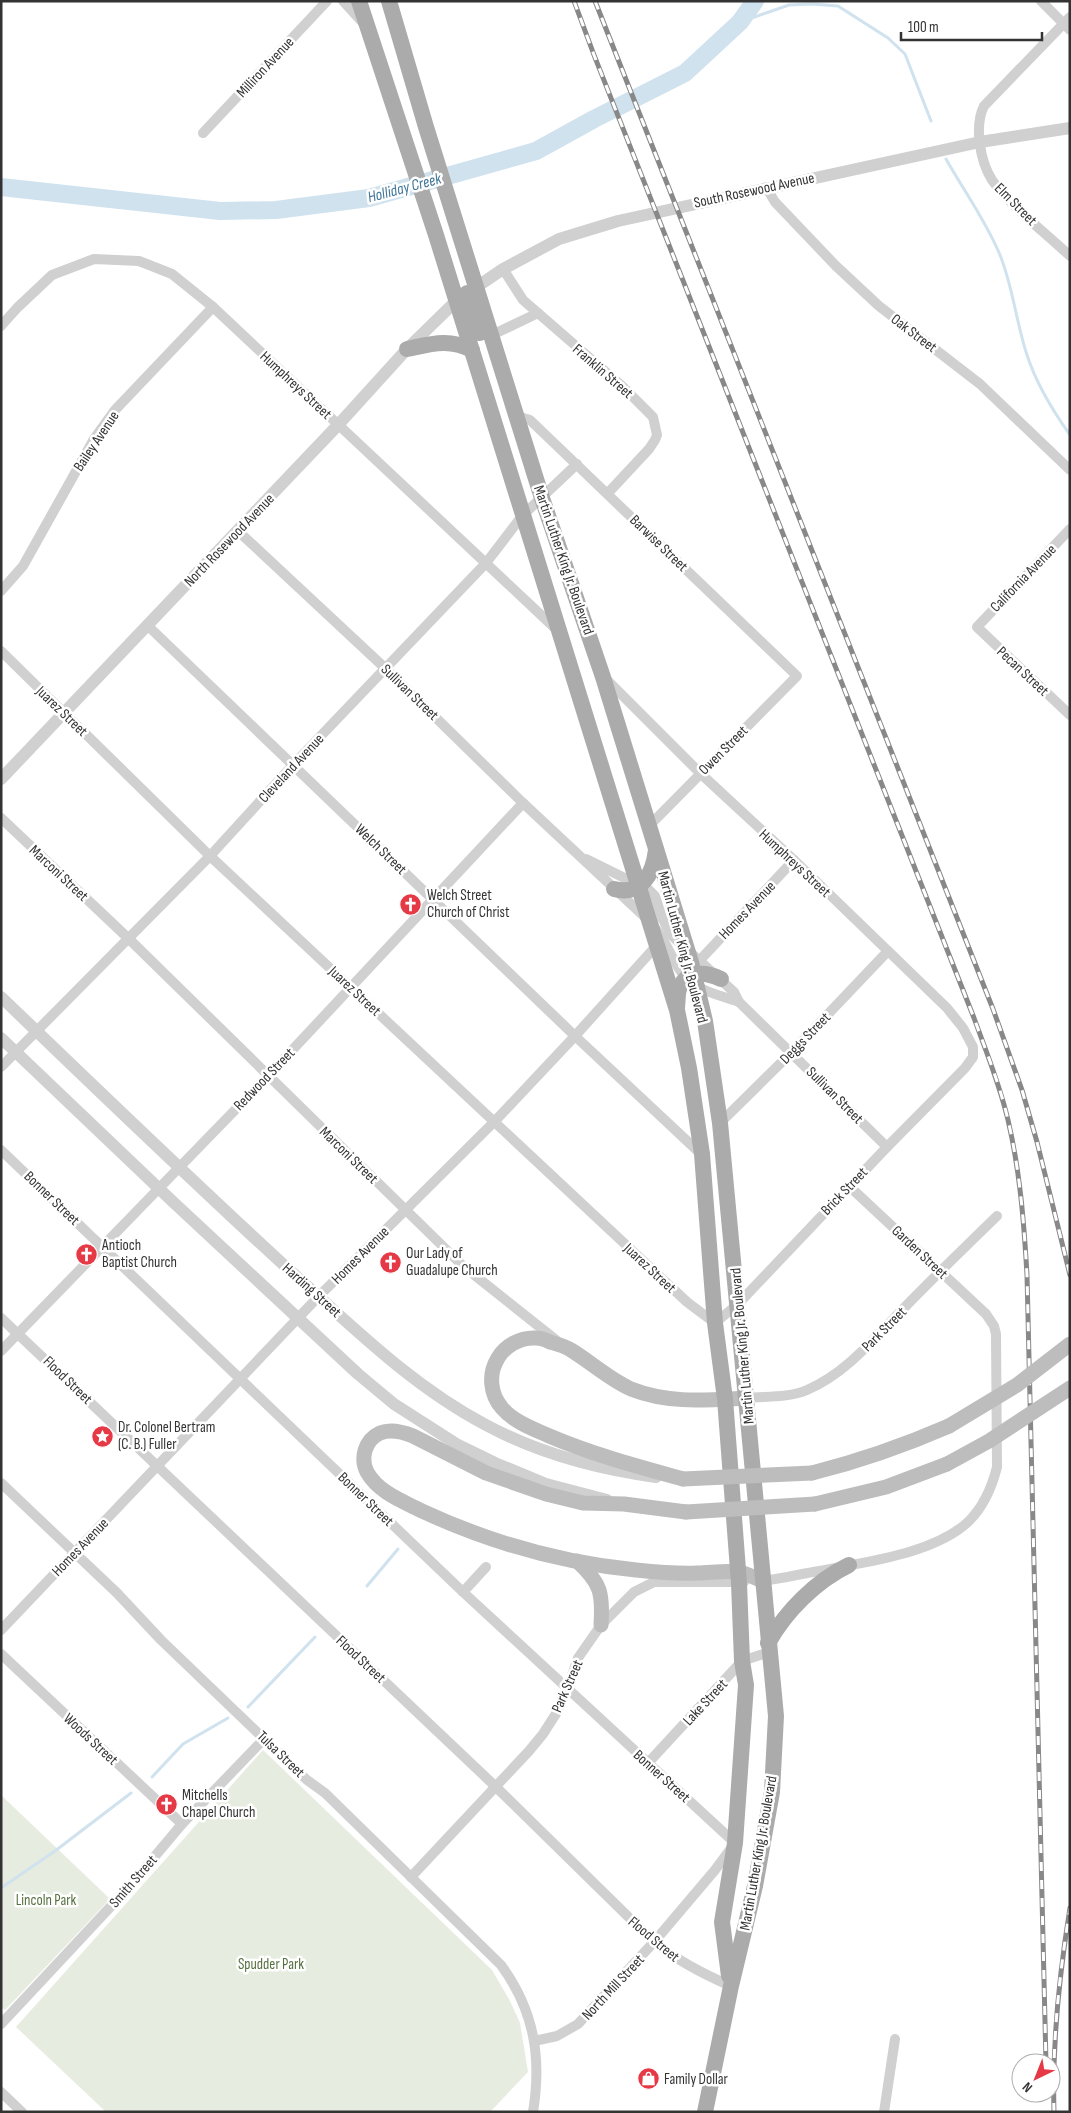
<svg xmlns="http://www.w3.org/2000/svg" width="1071" height="2113" font-family="'Sofia Sans Condensed',sans-serif">
  <style>
    .green { fill: #e6ecdf }
    .lines { fill: none; stroke-linecap: round; stroke-linejoin: round }
    .stream { stroke: #cfe2ee; stroke-width: 3 }
    .river { stroke: #cfe2ee; stroke-width: 18 }
    .minor { stroke: #d0d0d0; stroke-width: 10 }
    .tertiary { stroke: #d0d0d0; stroke-width: 12 }
    .secondary { stroke: #bdbdbd; stroke-width: 15 }
    .primary { stroke: #ababab; stroke-width: 16 }
    .rail-casing { stroke: #888; stroke-width: 5 }
    .rail { stroke: #fff; stroke-width: 3; stroke-dasharray: 9; stroke-linecap: butt }
    .secondary-bridge { stroke: #bdbdbd; stroke-width: 15 }
    .labels { text-anchor: middle; stroke-width: 5; stroke-linejoin: round; paint-order: stroke }
    .street-label { font-size: 15px; fill: #333; stroke: #fff }
    .poi-label { font-size: 15px; fill: #333; stroke: #fff; text-anchor: start }
    .park-label { font-size: 15px; fill: #56703f; stroke: #fff }
    .water-label { font-size: 16px; font-style: italic; fill: #3f7597; stroke: #fff }
  </style>
  <rect width="100%" height="100%" fill="#fff"/>
  <!-- green -->
  <g class="green">
    <path d="M263 1750 492 1970 510 2001 520 2023 528 2072 490 2112H106L16 2027Z"/>
    <path d="M1 1795 110 1899 5 2010 1 2007Z"/>
  </g>
  <g class="lines">
    <!-- stream -->
    <g class="stream">
      <path d="M740 22 789 5 812 4 838 6 888 38 905 54 931 121"/>
      <path d="M946 159C964 191 986 221 1000 255 1013 287 1016 322 1027 355 1036 383 1053 411 1070 435"/>
      <path d="M367 1586 398 1549"/>
      <path d="M248 1707 315 1637"/>
      <path d="M152 1777 183 1744 228 1718"/>
      <path d="M1 1888 55 1851 131 1793"/>
    </g>
    <!-- river -->
    <path class="river" d="M1 187 220 211 276 210 369 198 536 151 594 119 685 73 740 22 755 1"/>
    <!-- minor -->
    <g class="minor">
      <path d="M343 1 363 23"/>
      <path d="M1041 1 1070 30"/>
      <path d="M1070 17 984 106C974 126 980 161 992 180 1009 205 1047 234 1070 256"/>
      <path d="M203 133 327 1"/>
      <path d="M766 187 775 202 836 266 879 306 980 384 1070 470"/>
      <path d="M503 269 523 300 622 386 653 417 657 435 655 440 649 449 608 493"/>
      <path d="M1 326 17 308 52 275 94 259 139 261 172 274 213 307 557 630"/>
      <path d="M492 335 538 313"/>
      <path d="M517 416 530 420 797 676 649 826"/>
      <path d="M1070 529 977 627 1070 715"/>
      <path d="M238 531 386 669 523 803 646 918"/>
      <path d="M1 591 23 566 94 439 115 410 213 307"/>
      <path d="M147 625 575 1036 701 1154"/>
      <path d="M1 651 210 856 687 1302 715 1323 738 1304 887 1147 965 1068 973 1057V1047L963 1028 947 1008 794 860 700 773 606 679"/>
      <path d="M1 818 129 939 463 1266 556 1340"/>
      <path d="M586 859 649 890 655 896 662 918 671 935 734 992 739 1002 887 1147"/>
      <path d="M656 929C668 944 673 964 686 978 699 991 722 996 739 1002"/>
      <path d="M700 960 794 860"/>
      <path d="M1 1067 210 856 293 765 486 563 522 516 577 464"/>
      <path d="M720 1123 791 1053 888 951"/>
      <path d="M1 1150 463 1592 735 1843 715 1870 654 1942 578 2024 557 2036 534 2041"/>
      <path d="M1 1318 495 1786 654 1942C678 1961 703 1974 731 1986"/>
      <path d="M1 1351 268 1076 523 803"/>
      <path d="M747 1398C766 1396 788 1398 807 1390 847 1373 875 1337 905 1307 935 1276 966 1246 997 1216"/>
      <path d="M1 1483 117 1593 161 1640 307 1780 325 1793 501 1965C534 2010 542 2057 533 2112"/>
      <path d="M759 1581C779 1580 799 1574 819 1571 864 1562 935 1554 969 1521 984 1506 992 1487 997 1467L996 1334 994 1326 986 1314 849 1186"/>
      <path d="M463 1592 486 1567"/>
      <path d="M1 1630 319 1296 495 1121 575 1036 657 945"/>
      <path d="M1 1654 182 1824"/>
      <path d="M648 1763 742 1661 769 1652"/>
      <path d="M411 1877 529 1751 543 1734 557 1712 567 1690 578 1658 601 1625 634 1592 654 1582H744"/>
      <path d="M1 2024 129 1887 182 1824 264 1739"/>
      <path d="M1 2092 22 2112"/>
      <path d="M884 2112 895 2039"/>
    </g>
    <!-- tertiary -->
    <g class="tertiary">
      <path d="M1 779 338 425 407 349 456 301 503 269 559 239 618 221 980 142 1070 128"/>
      <path d="M1 997C99 1091 196 1185 297 1277 357 1331 414 1387 486 1425 538 1453 597 1469 656 1477"/>
      <path d="M1 1038 171 1200 358 1374 394 1404 458 1445 495 1463 546 1484 607 1500"/>
    </g>
    <!-- secondary -->
    <g class="secondary">
      <path d="M812 1473C860 1461 903 1446 949 1426"/>
      <path d="M683 1479C636 1466 591 1454 547 1435 531 1428 513 1421 502 1408 490 1394 488 1374 498 1358 505 1346 520 1337 536 1338 540 1338 546 1340 550 1342 557 1344 565 1346 571 1350 592 1363 609 1379 631 1389 669 1404 707 1400 747 1398"/>
      <path d="M815 1504 886 1487 947 1464"/>
      <path d="M686 1512 624 1504 583 1503 546 1494 486 1473 413 1436C403 1432 390 1429 380 1433 365 1440 360 1458 367 1472 378 1492 402 1501 422 1511 489 1542 562 1563 636 1570 656 1572 677 1574 697 1573 710 1573 725 1570 738 1572 746 1573 755 1578 763 1581"/>
      <path d="M577 1561C601 1583 603 1593 601 1625"/>
    </g>
    <!-- primary -->
    <g class="primary">
      <path d="M359 1 436 235 677 1010 689 1068 702 1154 715 1323 725 1399 739 1583 742 1661 746 1685 735 1843 722 1922 729 1976"/>
      <path d="M389 1 426 127 542 498 603 677 691 962 705 1021 720 1123 776 1716 772 1792 755 1886 731 1986 705 2112"/>
      <path d="M467 293 480 333"/>
      <path d="M407 349C431 344 449 338 472 350"/>
      <path d="M614 889C642 896 653 874 656 850"/>
      <path d="M677 1007C678 1001 677 992 680 987 688 970 706 972 721 979"/>
      <path d="M768 1643C786 1611 816 1581 849 1565"/>
    </g>
    <defs>
      <g id="rail">
        <path d="M574 1 594 55 974 1018C986 1051 1000 1085 1008 1120 1020 1171 1024 1223 1027 1275L1046 2063"/>
        <path d="M595 1 993 1009 1022 1090 1037 1142 1070 1275"/>
        <path d="M1054 2112C1052 2043 1059 1976 1070 1908"/>
      </g>
    </defs>
    <!-- rail casing -->
    <use href="#rail" class="rail-casing"/>
    <!-- rail -->
    <use href="#rail" class="rail"/>
    <!-- secondary-bridge -->
    <g class="secondary-bridge">
      <path d="M949 1426 1017 1385 1070 1344"/>
      <path d="M947 1464 989 1441 1070 1388"/>
      <path d="M683 1479 812 1473"/>
      <path d="M686 1512 815 1504"/>
    </g>
  </g>
  <!-- icons -->
  <defs>
    <symbol id="church-disc" viewBox="-11 -11 22 22"><circle r="9.5" fill="#e63946" stroke="#fff"/><path d="M-1.2-6h2.4v3.5h3.3v2.4h-3.3V6h-2.4V-.1h-3.3v-2.4h3.3Z" fill="#fff"/></symbol>
    <symbol id="sight-disc" viewBox="-11 -11 22 22"><circle r="9.5" fill="#e63946" stroke="#fff"/><path d="M0-6L1.8-2.2L6-1.7L2.9 1.2L3.7 5.4L0 3.3L-3.7 5.4L-2.9 1.2L-6-1.7L-1.8-2.2Z" fill="#fff"/></symbol>
    <symbol id="shop-disc" viewBox="-11 -11 22 22"><circle r="9.5" fill="#e63946" stroke="#fff"/><path d="M-5-2.5h2.3a2.7 3.5 0 0 1 5.4 0H5L5.5 6h-11ZM-1.5-2.5h3a1.5 2.3 0 0 0-3 0Z" fill="#fff"/></symbol>
  </defs>
  <g fill-rule="evenodd">
    <use href="#church-disc" x="398" y="892" width="25" height="25"/>
    <use href="#church-disc" x="74" y="1242" width="25" height="25"/>
    <use href="#church-disc" x="378" y="1250" width="25" height="25"/>
    <use href="#sight-disc" x="90" y="1424" width="25" height="25"/>
    <use href="#church-disc" x="154" y="1792" width="25" height="25"/>
    <use href="#shop-disc" x="636" y="2066" width="25" height="25"/>
  </g>
  <g class="labels">
    <!-- street labels -->
    <g class="street-label">
      <text transform="translate(265 67) rotate(-47)" y="5">Milliron Avenue</text>
      <text transform="translate(754 190) rotate(-12)" y="5">South Rosewood Avenue</text>
      <text transform="translate(1016 204) rotate(45)" y="5">Elm Street</text>
      <text transform="translate(914 333) rotate(37)" y="5">Oak Street</text>
      <text transform="translate(603 371) rotate(41)" y="5">Franklin Street</text>
      <text transform="translate(296 385) rotate(43)" y="5">Humphreys Street</text>
      <text transform="translate(96 441) rotate(-56)" y="5">Bailey Avenue</text>
      <text transform="translate(229 540) rotate(-46)" y="5">North Rosewood Avenue</text>
      <text transform="translate(659 543) rotate(44)" y="5">Barwise Street</text>
      <text transform="translate(564 560) rotate(71)" y="5">Martin Luther King Jr. Boulevard</text>
      <text transform="translate(1023 578) rotate(-46)" y="5">California Avenue</text>
      <text transform="translate(1023 671) rotate(43)" y="5">Pecan Street</text>
      <text transform="translate(410 692) rotate(44)" y="5">Sullivan Street</text>
      <text transform="translate(62 711) rotate(44)" y="5">Juarez Street</text>
      <text transform="translate(723 750) rotate(-45)" y="5">Owen Street</text>
      <text transform="translate(291 768) rotate(-47)" y="5">Cleveland Avenue</text>
      <text transform="translate(381 849) rotate(44)" y="5">Welch Street</text>
      <text transform="translate(795 863) rotate(43)" y="5">Humphreys Street</text>
      <text transform="translate(59 873) rotate(43)" y="5">Marconi Street</text>
      <text transform="translate(747 910) rotate(-46)" y="5">Homes Avenue</text>
      <text transform="translate(683 947) rotate(75)" y="5">Martin Luther King Jr. Boulevard</text>
      <text transform="translate(355 991) rotate(43)" y="5">Juarez Street</text>
      <text transform="translate(805 1038) rotate(-46)" y="5">Deggs Street</text>
      <text transform="translate(264 1079) rotate(-46)" y="5">Redwood Street</text>
      <text transform="translate(835 1095) rotate(45)" y="5">Sullivan Street</text>
      <text transform="translate(349 1155) rotate(44)" y="5">Marconi Street</text>
      <text transform="translate(844 1191) rotate(-46)" y="5">Brick Street</text>
      <text transform="translate(52 1198) rotate(44)" y="5">Bonner Street</text>
      <text transform="translate(920 1252) rotate(43)" y="5">Garden Street</text>
      <text transform="translate(360 1255) rotate(-45)" y="5">Homes Avenue</text>
      <text transform="translate(650 1268) rotate(43)" y="5">Juarez Street</text>
      <text transform="translate(312 1290) rotate(42)" y="5">Harding Street</text>
      <text transform="translate(884 1329) rotate(-45)" y="5">Park Street</text>
      <text transform="translate(742 1346) rotate(-95)" y="5">Martin Luther King Jr. Boulevard</text>
      <text transform="translate(68 1380) rotate(44)" y="5">Flood Street</text>
      <text transform="translate(366 1499) rotate(44)" y="5">Bonner Street</text>
      <text transform="translate(80 1547) rotate(-46)" y="5">Homes Avenue</text>
      <text transform="translate(361 1659) rotate(43)" y="5">Flood Street</text>
      <text transform="translate(567 1686) rotate(-66)" y="5">Park Street</text>
      <text transform="translate(705 1702) rotate(-47)" y="5">Lake Street</text>
      <text transform="translate(91 1739) rotate(43)" y="5">Woods Street</text>
      <text transform="translate(281 1754) rotate(44)" y="5">Tulsa Street</text>
      <text transform="translate(662 1776) rotate(42)" y="5">Bonner Street</text>
      <text transform="translate(758 1853) rotate(-80)" y="5">Martin Luther King Jr. Boulevard</text>
      <text transform="translate(133 1881) rotate(-49)" y="5">Smith Street</text>
      <text transform="translate(654 1939) rotate(40)" y="5">Flood Street</text>
      <text transform="translate(613 1987) rotate(-47)" y="5">North Mill Street</text>
    </g>
    <!-- poi labels -->
    <g class="poi-label">
      <text x="427" y="900">Welch Street<tspan x="427" dy="17">Church of Christ</tspan></text>
      <text x="102" y="1250">Antioch<tspan x="102" dy="17">Baptist Church</tspan></text>
      <text x="406" y="1258">Our Lady of<tspan x="406" dy="17">Guadalupe Church</tspan></text>
      <text x="118" y="1432">Dr. Colonel Bertram<tspan x="118" dy="17">(C. B.) Fuller</tspan></text>
      <text x="182" y="1800">Mitchells<tspan x="182" dy="17">Chapel Church</tspan></text>
      <text x="664" y="2084">Family Dollar</text>
    </g>
    <!-- park labels -->
    <g class="park-label">
      <text x="46" y="1905">Lincoln Park</text>
      <text x="271" y="1969">Spudder Park</text>
    </g>
    <!-- water labels -->
    <g class="water-label">
      <text transform="translate(404 187) rotate(-15)" y="6">Holliday Creek</text>
    </g>
  </g>
  <!-- border -->
  <rect width="1071" height="2113" fill="none" stroke="#333333" stroke-width="5"/>
  <!-- north arrow -->
  <g transform="translate(1036 2078) rotate(223)"><circle r="24" fill="#ffffff" stroke="#adadad"/>
  <path d="M0-4L9 19L0 12L-9 19Z" fill="#e63946"/>
  <text y="-8" font-size="14" font-weight="bold" text-anchor="middle" fill="#333333">N</text>
  </g>
  <!-- scale -->
  <path d="M901 32v8h141v-8" fill="none" stroke="#333333" stroke-width="2.5"/>
  <text x="908" y="32" font-size="15" fill="#333333" stroke="#ffffff" stroke-width="4" paint-order="stroke">100 m</text>
</svg>
